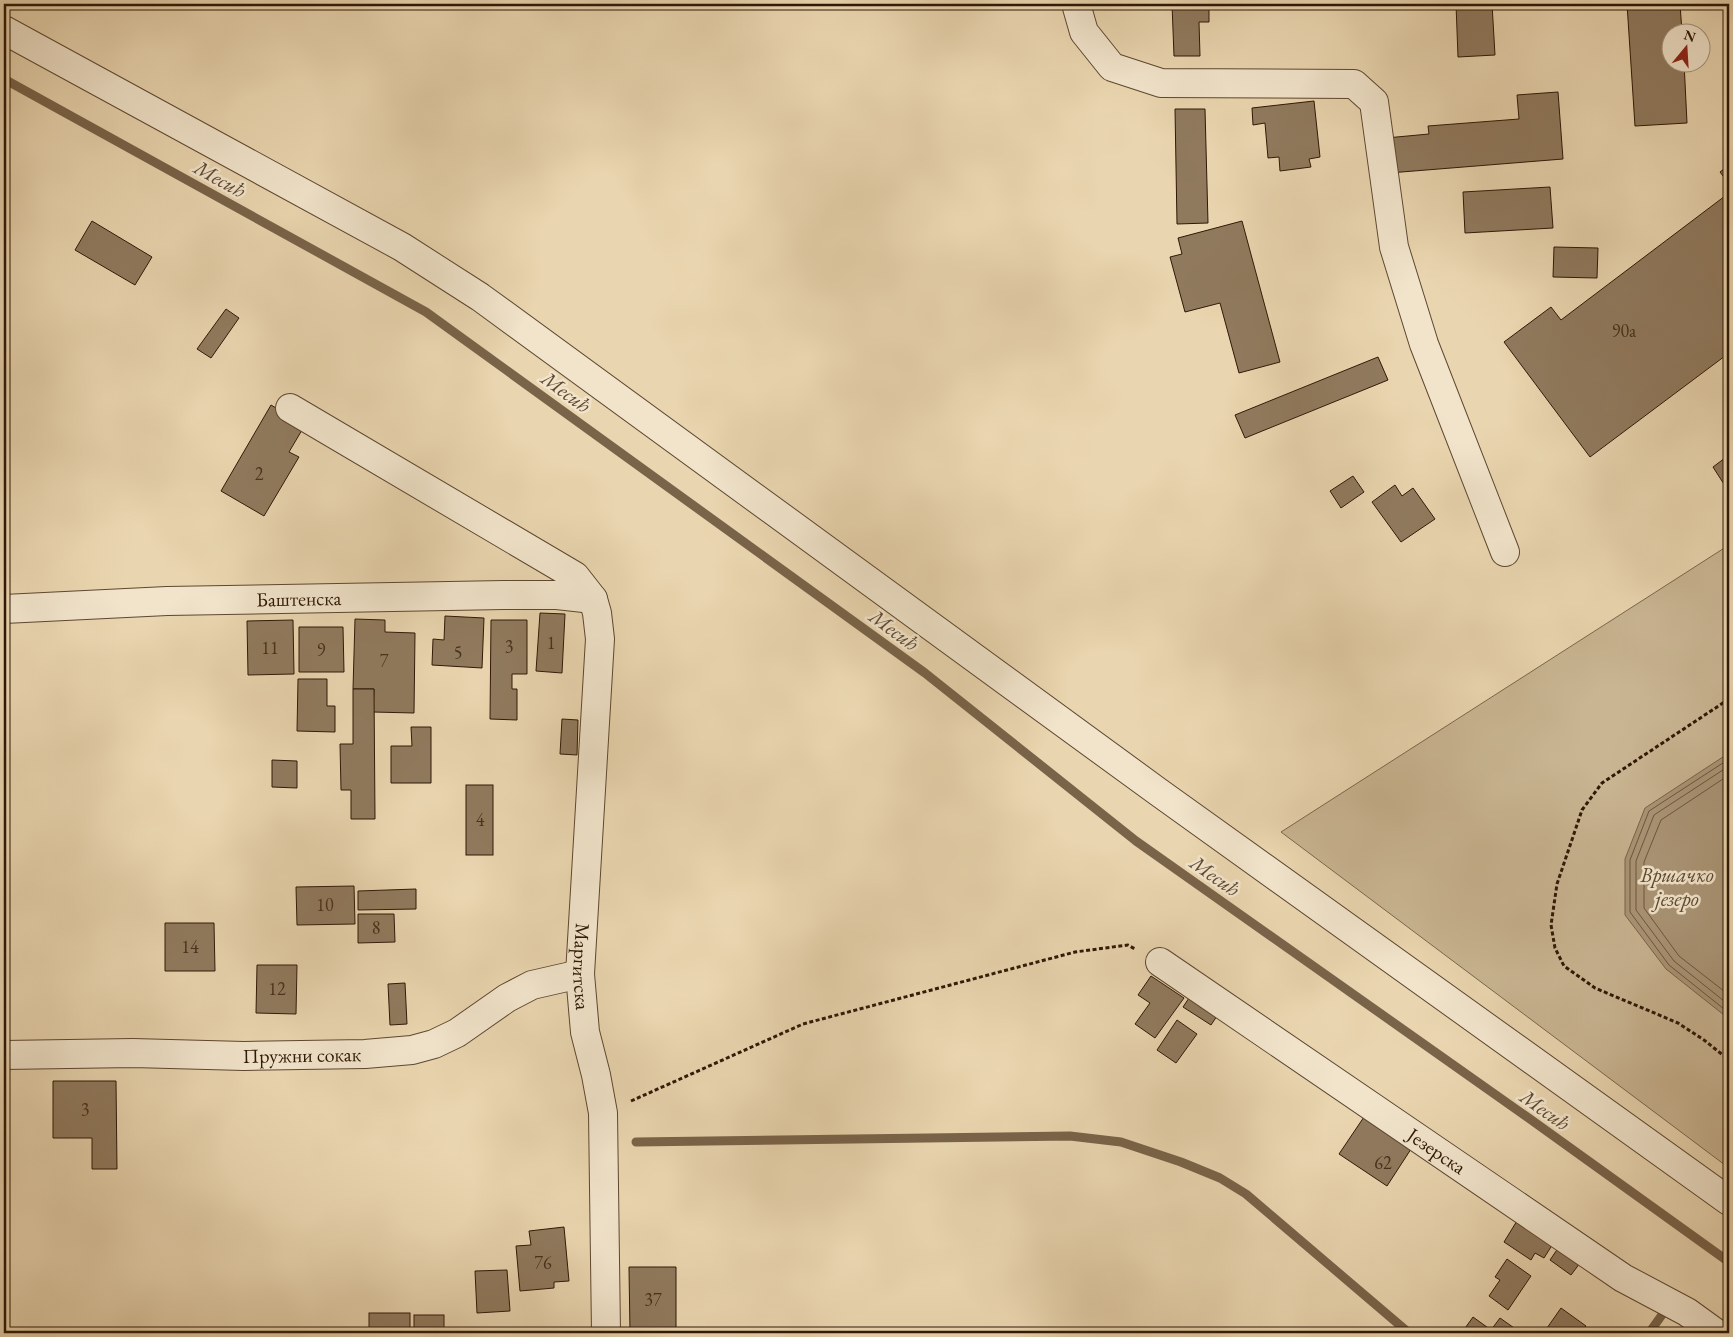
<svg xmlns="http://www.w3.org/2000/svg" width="1733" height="1337" font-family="'EB Garamond',serif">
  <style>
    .green { fill: #c9b592; stroke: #7c664c }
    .water { fill: #aa9576; stroke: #796349 }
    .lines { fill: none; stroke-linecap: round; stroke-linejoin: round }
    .shore { stroke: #6c563e; stroke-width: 1 }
    .stream { stroke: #796349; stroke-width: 9 }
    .building { fill: #907a5e; stroke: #2f1806 }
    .minor-casing { stroke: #5e4730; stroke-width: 30 }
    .path { stroke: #2f1806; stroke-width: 3; stroke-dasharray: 4 2.5; stroke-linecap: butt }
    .minor { stroke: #f1e4cb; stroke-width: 28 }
    .labels { text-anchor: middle; stroke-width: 5; stroke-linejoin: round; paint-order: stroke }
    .number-label { font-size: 18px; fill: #47301c }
    .street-label { font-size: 20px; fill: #2f1806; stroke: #f1e4cb }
    .water-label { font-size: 21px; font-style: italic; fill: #604a33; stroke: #f1e4cb }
  </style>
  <rect width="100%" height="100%" fill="#e9d5af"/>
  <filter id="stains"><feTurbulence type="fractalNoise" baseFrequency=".004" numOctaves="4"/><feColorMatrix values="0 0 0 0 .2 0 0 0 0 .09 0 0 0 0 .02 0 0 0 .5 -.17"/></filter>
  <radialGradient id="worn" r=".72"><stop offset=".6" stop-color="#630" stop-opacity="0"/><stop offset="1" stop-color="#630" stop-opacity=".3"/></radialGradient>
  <!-- green -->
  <path class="green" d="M1729 545V1168L1281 832Z"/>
  <!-- water -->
  <path class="water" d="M1729 753V1019L1666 969 1625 915V859L1645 808Z"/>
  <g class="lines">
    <!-- shore -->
    <g class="shore">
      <path d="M1729 759 1649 811 1630 860V912L1669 965 1729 1013"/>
      <path d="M1729 766 1654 815 1636 861V910L1674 961 1729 1005"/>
      <path d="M1729 775 1661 820 1644 862V908L1679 956 1729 995"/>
    </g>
    <!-- stream -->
    <g class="stream">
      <path d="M4 79 426 312 925 673 1136 841 1530 1119 1729 1262"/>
      <path d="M636 1142 1070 1136 1121 1142 1181 1162 1220 1178 1246 1194 1409 1333"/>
      <path d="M1649 1333 1664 1312"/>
    </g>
  </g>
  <!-- building -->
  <g class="building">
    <path d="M1172 4H1209V22H1199L1200 56H1174Z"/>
    <path d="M1456 4H1492L1495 55 1458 57Z"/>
    <path d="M1627 4H1680L1682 32H1670V62H1684L1687 123 1635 126Z"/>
    <path d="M1558 92 1563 159 1389 173 1386 138 1429 134 1428 126 1519 119 1517 95Z"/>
    <path d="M1314 101 1320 157 1309 159 1311 167 1280 171 1279 157 1268 158 1265 123 1253 125 1252 108Z"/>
    <path d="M1175 109H1205L1208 223 1177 224Z"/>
    <path d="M1729 165V184L1720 172Z"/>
    <path d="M1550 187 1553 228 1465 233 1463 192Z"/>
    <path d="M1729 193V353L1590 457 1504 342 1551 307 1561 320Z"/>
    <path d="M92 221 152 257 135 285 75 250Z"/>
    <path d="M1242 221 1280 362 1239 373 1220 303 1185 312 1170 257 1182 254 1178 238Z"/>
    <path d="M1554 247 1598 248 1597 278 1553 277Z"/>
    <path d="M226 309 239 318 211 358 197 349Z"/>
    <path d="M1378 357 1388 380 1245 438 1235 415Z"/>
    <path d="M271 405 305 425 289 452 299 457 264 516 221 491Z"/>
    <path d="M1729 455V492L1713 467Z"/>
    <path d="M1353 476 1364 492 1341 508 1330 491Z"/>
    <path d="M1395 485 1402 496 1413 488 1435 519 1401 542 1372 502Z"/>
    <path d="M540 613 565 614 562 673 536 671Z"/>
    <path d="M445 616 484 618 482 668 432 665 433 639 444 640Z"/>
    <path d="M355 619 385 620V632L415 633 414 713 373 712 374 689H353Z"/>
    <path d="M293 620 294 674 248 675 247 621Z"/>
    <path d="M491 620H527V674H512V689H517V720L490 719Z"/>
    <path d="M299 627H343L344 672H299Z"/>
    <path d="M298 679H327V706H335V732L297 731Z"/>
    <path d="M353 689H374L375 819H351V790H341L340 744H353Z"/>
    <path d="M562 719 578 720 577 755 560 754Z"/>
    <path d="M411 727H431V783H391V746H412Z"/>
    <path d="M272 760 297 761V788L272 787Z"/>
    <rect x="466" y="785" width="27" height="70"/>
    <path d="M354 886 355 924 297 925 296 887Z"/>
    <path d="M416 889V909L358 910V891Z"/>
    <path d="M358 914H394L395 942 358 943Z"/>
    <path d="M165 923H214L215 971H165Z"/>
    <path d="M257 965H297L296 1014 256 1013Z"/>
    <path d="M1151 976 1184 998 1155 1038 1135 1024 1150 1003 1138 995Z"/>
    <path d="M405 983 407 1024 390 1025 388 984Z"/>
    <path d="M1193 992 1221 1010 1211 1025 1183 1007Z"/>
    <path d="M1177 1020 1197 1034 1176 1063 1157 1050Z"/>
    <path d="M53 1081H116L117 1169H92V1138H53Z"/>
    <path d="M1366 1114 1413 1146 1387 1186 1339 1154Z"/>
    <path d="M1520 1216 1556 1239 1544 1258 1535 1253 1531 1260 1504 1242Z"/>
    <path d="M564 1227 569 1281 554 1282V1288L520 1291 516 1246 531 1245 529 1231Z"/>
    <path d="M1561 1244 1583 1259 1571 1275 1550 1260Z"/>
    <path d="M1507 1259 1531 1276 1508 1310 1489 1296 1500 1280 1495 1277Z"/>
    <path d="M629 1267H676V1333H630Z"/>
    <path d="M507 1270 510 1311 477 1313 475 1271Z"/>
    <path d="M1561 1308 1586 1326 1580 1333H1553L1547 1328Z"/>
    <rect x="369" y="1313" width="41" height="20"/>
    <rect x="414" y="1315" width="30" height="18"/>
    <path d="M1473 1317 1491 1330 1500 1318 1517 1330 1515 1333H1466L1463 1331Z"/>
  </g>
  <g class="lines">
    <defs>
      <g id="minor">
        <path d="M1076 4 1084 32 1112 67 1161 83 1354 84 1374 102 1394 247 1424 344 1505 552"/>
        <path d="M4 30 402 247 480 297 1157 791 1729 1201"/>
        <path id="s1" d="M290 408 575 576 593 599 597 613 600 639 580 974 585 1032 596 1075 603 1113 606 1333"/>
        <path id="s2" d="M4 609 167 601 504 595H557L593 599"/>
        <path id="s3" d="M1160 962 1623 1278 1687 1312 1716 1333"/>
        <path id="s4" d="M4 1055 133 1053 244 1056 365 1054 412 1050 434 1044 457 1033 507 998 532 985 580 974"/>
      </g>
    </defs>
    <!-- minor casing -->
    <use href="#minor" class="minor-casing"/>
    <!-- path -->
    <g class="path">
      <path d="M1729 699 1602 783 1582 810 1557 884 1551 925 1555 948 1564 966 1595 988 1678 1023 1704 1040 1729 1060"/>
      <path d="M631 1101 803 1024 1075 952 1128 945 1135 949"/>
    </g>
    <!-- minor -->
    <use href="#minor" class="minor"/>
  </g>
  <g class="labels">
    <!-- number labels -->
    <g class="number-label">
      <text x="1624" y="337">90a</text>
      <text x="259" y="480">2</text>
      <text x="551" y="649">1</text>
      <text x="509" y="653">3</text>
      <text x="270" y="654">11</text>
      <text x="321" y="656">9</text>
      <text x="458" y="659">5</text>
      <text x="384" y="667">7</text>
      <text x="480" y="826">4</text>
      <text x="325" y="911">10</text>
      <text x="376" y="934">8</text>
      <text x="190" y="953">14</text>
      <text x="277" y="995">12</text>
      <text x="85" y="1116">3</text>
      <text x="1383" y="1169">62</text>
      <text x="543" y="1269">76</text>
      <text x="653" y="1306">37</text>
    </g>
    <!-- street labels -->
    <g class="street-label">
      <text dy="7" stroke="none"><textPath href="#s2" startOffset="295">Баштенска</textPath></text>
      <text dy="7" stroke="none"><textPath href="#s1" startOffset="729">Маргитска</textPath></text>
      <text dy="7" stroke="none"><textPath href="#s4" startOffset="298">Пружни сокак</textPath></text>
      <text dy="7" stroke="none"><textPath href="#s3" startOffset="335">Језерска</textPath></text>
    </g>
    <!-- water labels -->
    <g class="water-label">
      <text transform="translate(220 179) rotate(29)" y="7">Месић</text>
      <text transform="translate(566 392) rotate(36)" y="7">Месић</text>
      <text transform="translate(894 630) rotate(36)" y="7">Месић</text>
      <text x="1677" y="882">Вршачко<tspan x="1677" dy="24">језеро</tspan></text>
      <text transform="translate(1215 876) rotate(35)" y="7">Месић</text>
      <text transform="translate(1545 1110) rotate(35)" y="7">Месић</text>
    </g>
  </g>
  <!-- margin -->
  <rect width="1733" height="1337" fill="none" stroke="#e9d5af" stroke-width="20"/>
  <rect x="5" y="5" width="1723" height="1327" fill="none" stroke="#2f1806" stroke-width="2.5"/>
  <rect x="10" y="10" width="1713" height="1317" fill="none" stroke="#2f1806"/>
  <!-- north arrow -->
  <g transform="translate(1686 48) rotate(18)"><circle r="24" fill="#f1e4cb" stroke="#a3927c"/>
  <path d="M0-4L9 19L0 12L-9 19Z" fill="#8f2418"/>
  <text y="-8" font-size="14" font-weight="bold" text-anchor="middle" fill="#2f1806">N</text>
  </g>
  <rect width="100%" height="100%" filter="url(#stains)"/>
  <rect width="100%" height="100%" fill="url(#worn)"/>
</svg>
